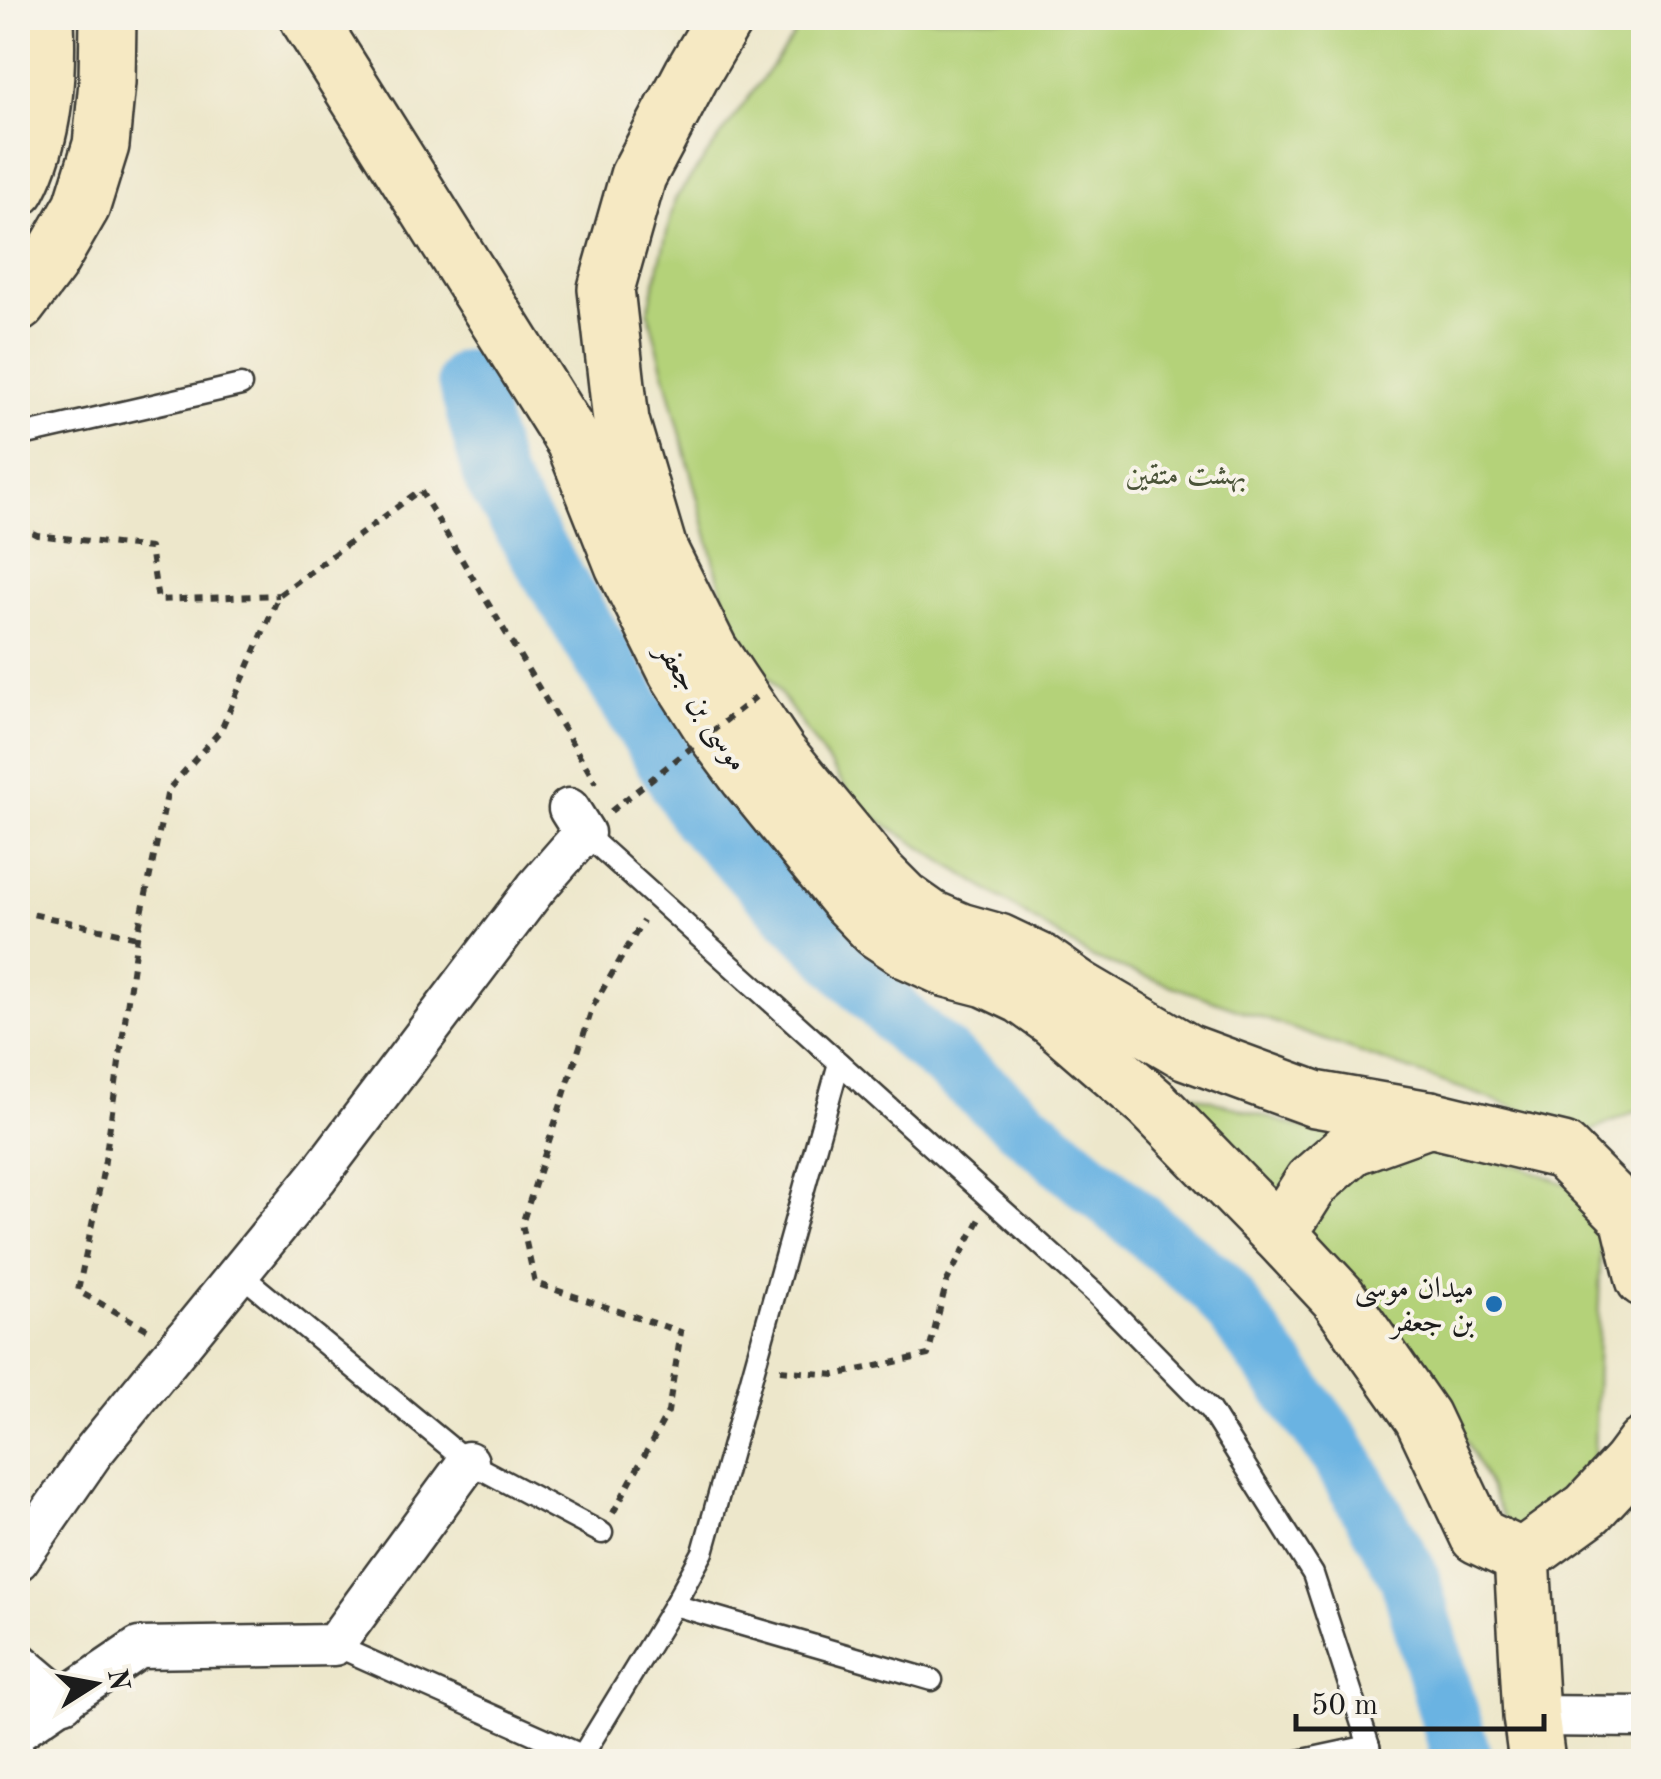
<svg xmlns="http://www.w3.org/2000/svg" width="1661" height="1779" font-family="'Old Standard TT',Amiri,serif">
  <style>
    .green { fill: #b4d279; stroke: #68774a; stroke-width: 2.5 }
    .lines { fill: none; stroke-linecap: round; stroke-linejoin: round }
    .river { stroke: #6ab3e2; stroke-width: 60 }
    .lane-casing { stroke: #3b3a36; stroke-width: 25 }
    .street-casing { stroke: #3b3a36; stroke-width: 45 }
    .secondary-casing { stroke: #3b3a36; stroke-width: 60 }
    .path { stroke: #3b3a36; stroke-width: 6; stroke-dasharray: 8 8; stroke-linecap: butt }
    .lane { stroke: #fff; stroke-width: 20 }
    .street { stroke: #fff; stroke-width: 40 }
    .secondary { stroke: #f6e9c3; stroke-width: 55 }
    .path-bridge { stroke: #3b3a36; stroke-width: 6; stroke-dasharray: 8 8; stroke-linecap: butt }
    .poi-dot { fill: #1f6fb2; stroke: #f7f3e8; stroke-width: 4 }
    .labels { text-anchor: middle; stroke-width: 8; stroke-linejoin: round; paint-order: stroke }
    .park-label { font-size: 30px; fill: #4a5338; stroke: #f7f3e8 }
    .street-label { font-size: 30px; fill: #1c1c1c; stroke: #f7f3e8 }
    .poi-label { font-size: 30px; fill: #1c1c1c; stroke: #f7f3e8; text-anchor: end }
  </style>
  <rect width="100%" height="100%" fill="#f7f3e8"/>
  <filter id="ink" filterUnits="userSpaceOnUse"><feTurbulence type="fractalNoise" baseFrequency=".01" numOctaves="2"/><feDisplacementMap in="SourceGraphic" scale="20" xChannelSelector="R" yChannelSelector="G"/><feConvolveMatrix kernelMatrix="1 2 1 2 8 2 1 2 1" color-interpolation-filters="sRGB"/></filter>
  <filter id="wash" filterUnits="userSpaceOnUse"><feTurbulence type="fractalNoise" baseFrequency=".0048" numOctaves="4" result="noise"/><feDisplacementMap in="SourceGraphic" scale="40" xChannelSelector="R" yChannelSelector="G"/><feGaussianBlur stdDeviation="2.25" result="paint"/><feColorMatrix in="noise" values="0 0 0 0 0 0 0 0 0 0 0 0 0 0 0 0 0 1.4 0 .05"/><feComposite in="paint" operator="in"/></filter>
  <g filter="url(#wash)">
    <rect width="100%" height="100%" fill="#ede7cb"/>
    <!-- green -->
    <g class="green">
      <path d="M801 18H1643V1108L1587 1133 1093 958 860 808 730 621 648 311 675 199 792 38Z"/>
      <path d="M1175 1089 1303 1128 1521 1166 1571 1186 1601 1238 1594 1457 1516 1542 1468 1444 1381 1318Z"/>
    </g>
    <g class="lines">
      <!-- river -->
      <path class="river" d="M467 380 494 479 700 817 909 1029 1216 1287 1336 1448 1409 1576 1463 1762"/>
    </g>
  </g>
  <g filter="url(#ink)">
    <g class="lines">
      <defs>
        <g id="lane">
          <path d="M18 436 241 385"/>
          <path d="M584 833 1096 1294 1210 1410 1313 1574 1369 1746 1372 1762"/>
          <path d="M239 1273 468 1462 602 1533"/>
          <path d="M674 1605 932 1680"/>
          <path d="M334 1645 597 1762"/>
          <path d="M18 1747 35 1762"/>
          <path d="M574 1762 582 1756 674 1605 703 1552 839 1063"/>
          <path d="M1294 1762 1369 1746"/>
        </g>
        <g id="street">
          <path d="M18 1560 93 1452 318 1176 536 888 584 833 569 809"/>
          <path d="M18 1662 64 1701"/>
          <path d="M1531 1716 1644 1717"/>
          <path d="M18 1730 139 1648 334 1645 468 1462"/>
        </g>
        <g id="secondary">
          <path d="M308 18 574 442 623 565 676 671 716 734 748 777 849 901 877 930 910 952 947 969 986 979 1022 996 1054 1019 1151 1103 1279 1234"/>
          <path d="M725 18 692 74 638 176 606 289 621 421 659 549 710 651 779 754 879 875 903 899 930 918 960 931 999 942 1041 962 1078 988 1187 1052 1315 1099 1430 1119"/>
          <path d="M18 188C46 135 48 75 46 18"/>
          <path d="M18 304 49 263 82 206 101 145 107 82 108 18"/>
          <path d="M1522 1557 1478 1536 1422 1417 1338 1297 1279 1234 1312 1182 1352 1147 1430 1119 1563 1151 1629 1217 1644 1279"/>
          <path d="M1522 1557 1531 1716 1537 1762"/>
          <path d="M1522 1557 1588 1509 1629 1465 1644 1445"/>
        </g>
      </defs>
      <!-- lane casing -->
      <use href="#lane" class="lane-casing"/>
      <!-- street casing -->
      <use href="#street" class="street-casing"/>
      <!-- secondary casing -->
      <use href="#secondary" class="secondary-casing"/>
      <!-- path -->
      <g class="path">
        <path d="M18 526 37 535 150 548 158 600 279 595"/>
        <path d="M18 911 137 937"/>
        <path d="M147 1329 78 1291 104 1167 137 937 168 790 221 730 279 595 420 490 596 783"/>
        <path d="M780 1370 835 1375 928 1355 947 1281 980 1219"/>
        <path d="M613 1513 668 1412 681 1332 535 1283 522 1224 593 1006 643 921"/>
      </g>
      <!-- lane -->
      <use href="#lane" class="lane"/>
      <!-- street -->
      <use href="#street" class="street"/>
      <!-- secondary -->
      <use href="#secondary" class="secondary"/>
      <!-- path-bridge -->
      <path class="path-bridge" d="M611 811 757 696"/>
    </g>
  </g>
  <!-- markers -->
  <circle class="poi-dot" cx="1494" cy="1304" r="10"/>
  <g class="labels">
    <!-- park labels -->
    <g class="park-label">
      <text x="1186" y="484">بهشت متقین</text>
    </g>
    <!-- street labels -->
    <g class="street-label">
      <text transform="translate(703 706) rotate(58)" y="10">موسی بن جعفر</text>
    </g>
    <!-- poi labels -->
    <g class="poi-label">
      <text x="1474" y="1297">میدان موسی<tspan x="1474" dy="34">بن جعفر</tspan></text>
    </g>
  </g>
  <!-- margin -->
  <rect width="1661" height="1779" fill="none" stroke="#f7f3e8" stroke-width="60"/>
  <!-- north arrow -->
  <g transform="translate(95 1684) rotate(79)" stroke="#f7f3e8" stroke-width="8" paint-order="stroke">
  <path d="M0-8L18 38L0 25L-18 38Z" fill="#1c1c1c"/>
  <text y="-15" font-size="28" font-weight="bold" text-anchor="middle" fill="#1c1c1c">N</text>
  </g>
  <!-- scale -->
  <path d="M1296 1714v15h248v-15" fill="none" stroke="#1c1c1c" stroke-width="5"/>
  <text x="1311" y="1714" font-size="30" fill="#1c1c1c" stroke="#f7f3e8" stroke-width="8" paint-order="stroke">50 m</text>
</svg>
